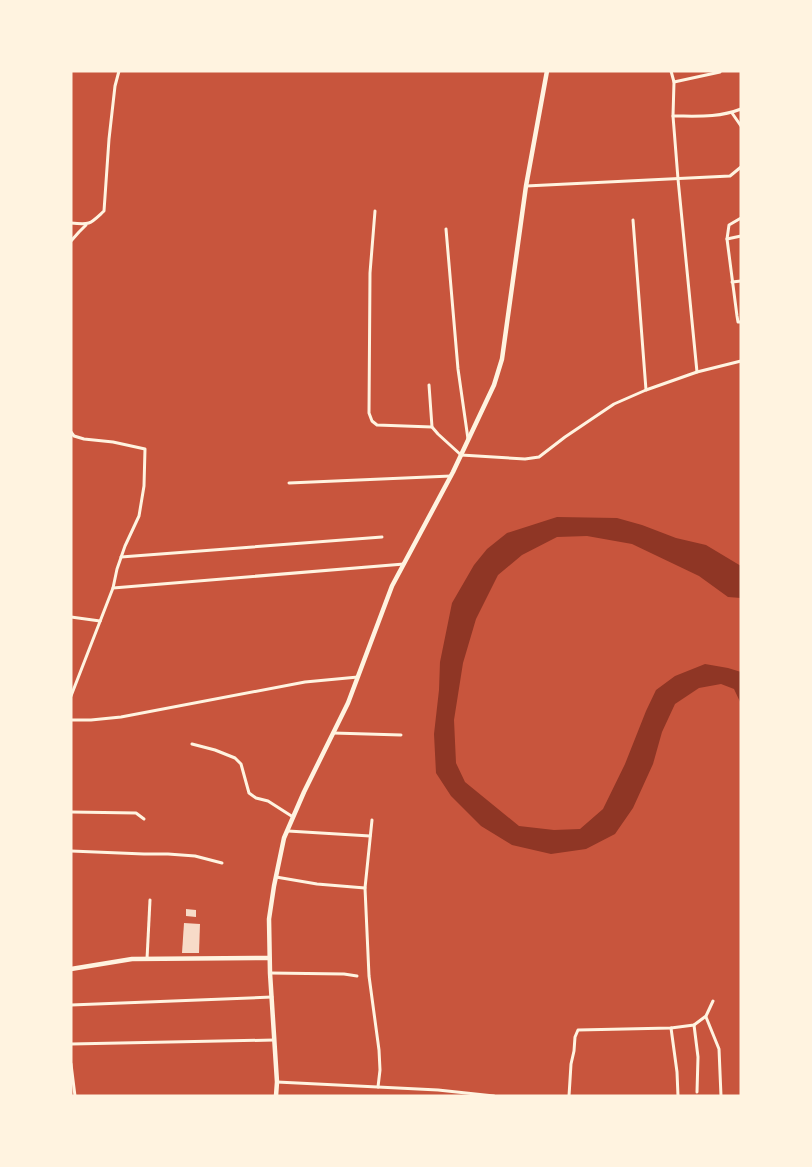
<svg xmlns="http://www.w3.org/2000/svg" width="812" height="1167" font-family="'Public Sans',sans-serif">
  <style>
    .water { fill: #8f3625 }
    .building { fill: #f7dbc8 }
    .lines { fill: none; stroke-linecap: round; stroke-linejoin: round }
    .minor { stroke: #fff3e0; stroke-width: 3 }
    .secondary { stroke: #fff3e0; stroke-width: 4.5 }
  </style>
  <rect width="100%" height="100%" fill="#c8553d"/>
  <!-- water -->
  <path class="water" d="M557 517 617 518 642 525 676 538 706 545 741 566V598L728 597 699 576 632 544 587 536 557 537 522 555 498 575 476 619 463 663 454 720 456 763 465 782 519 826 554 830 580 829 603 809 625 764 646 711 656 690 675 676 705 664 728 668 741 672V704L734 689 721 684 699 688 675 704 662 732 653 764 633 808 615 834 586 849 551 854 512 845 481 826 451 796 436 773 434 734 439 690 440 662 452 603 474 565 487 549 507 533Z"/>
  <!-- building -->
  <g class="building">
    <path d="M186 909 196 910V917L186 916Z"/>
    <path d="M184 923 200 924 199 953H182Z"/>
  </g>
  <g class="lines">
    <!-- minor -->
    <g class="minor">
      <path d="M671 71 674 82 673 116 678 179 697 372"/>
      <path d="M674 82 720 72"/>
      <path d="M732 113 741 126"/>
      <path d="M673 116C696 116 718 118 741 109"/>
      <path d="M526 186 730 176 741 167"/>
      <path d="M375 211 370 273 369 413 372 421 377 425 432 427"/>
      <path d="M741 218 729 225 727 239 737 316 738 322H741"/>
      <path d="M633 220 646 390"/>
      <path d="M71 223C91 225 90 224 104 211L109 139 115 86 119 71"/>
      <path d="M446 229 458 369 468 439"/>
      <path d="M727 239 741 236"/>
      <path d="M71 241 79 232 86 225"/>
      <path d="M732 282 741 281"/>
      <path d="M429 385 432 427 438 434 461 455 525 459 539 457 565 437 614 404 646 390 697 372 741 361"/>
      <path d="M71 432 74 436 84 439 113 442 145 449 144 486 139 516 125 546 117 569 113 588"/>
      <path d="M289 483 451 476"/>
      <path d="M121 557 382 537"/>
      <path d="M71 617 100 621"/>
      <path d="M71 696 113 588 404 564"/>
      <path d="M71 720H91L121 717 305 682 358 677"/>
      <path d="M333 733 401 735"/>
      <path d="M192 744 215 750 235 758 241 764 249 793 256 798 268 801 293 817"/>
      <path d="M71 812 136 813 144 819"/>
      <path d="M372 820 365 888 369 976 379 1050 380 1070 378 1087"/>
      <path d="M288 831 370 836"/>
      <path d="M71 851 144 854H168L195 856 222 863"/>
      <path d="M276 877 317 884 365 888"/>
      <path d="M147 959 150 900"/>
      <path d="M270 973 344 974 357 976"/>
      <path d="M71 1005 272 997"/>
      <path d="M706 1017 719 1049 721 1096"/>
      <path d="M694 1025 698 1057 697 1092"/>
      <path d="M671 1028 677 1072 678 1096"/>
      <path d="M71 1044 274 1040"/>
      <path d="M71 1064 75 1096"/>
      <path d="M277 1082 438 1090 494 1096"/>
      <path d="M569 1096 571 1064 574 1051 575 1037 578 1030 671 1028 694 1025 706 1016 713 1001"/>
    </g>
    <!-- secondary -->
    <g class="secondary">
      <path d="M71 969 132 959 269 958"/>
      <path d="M276 1096 277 1082 270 973 269 919 274 886 284 838 304 792 348 703 392 586 453 472 494 385 502 359 526 186 547 71"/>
    </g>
  </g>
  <!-- border -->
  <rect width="812" height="1167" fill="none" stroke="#fff3e0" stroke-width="145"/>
</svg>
